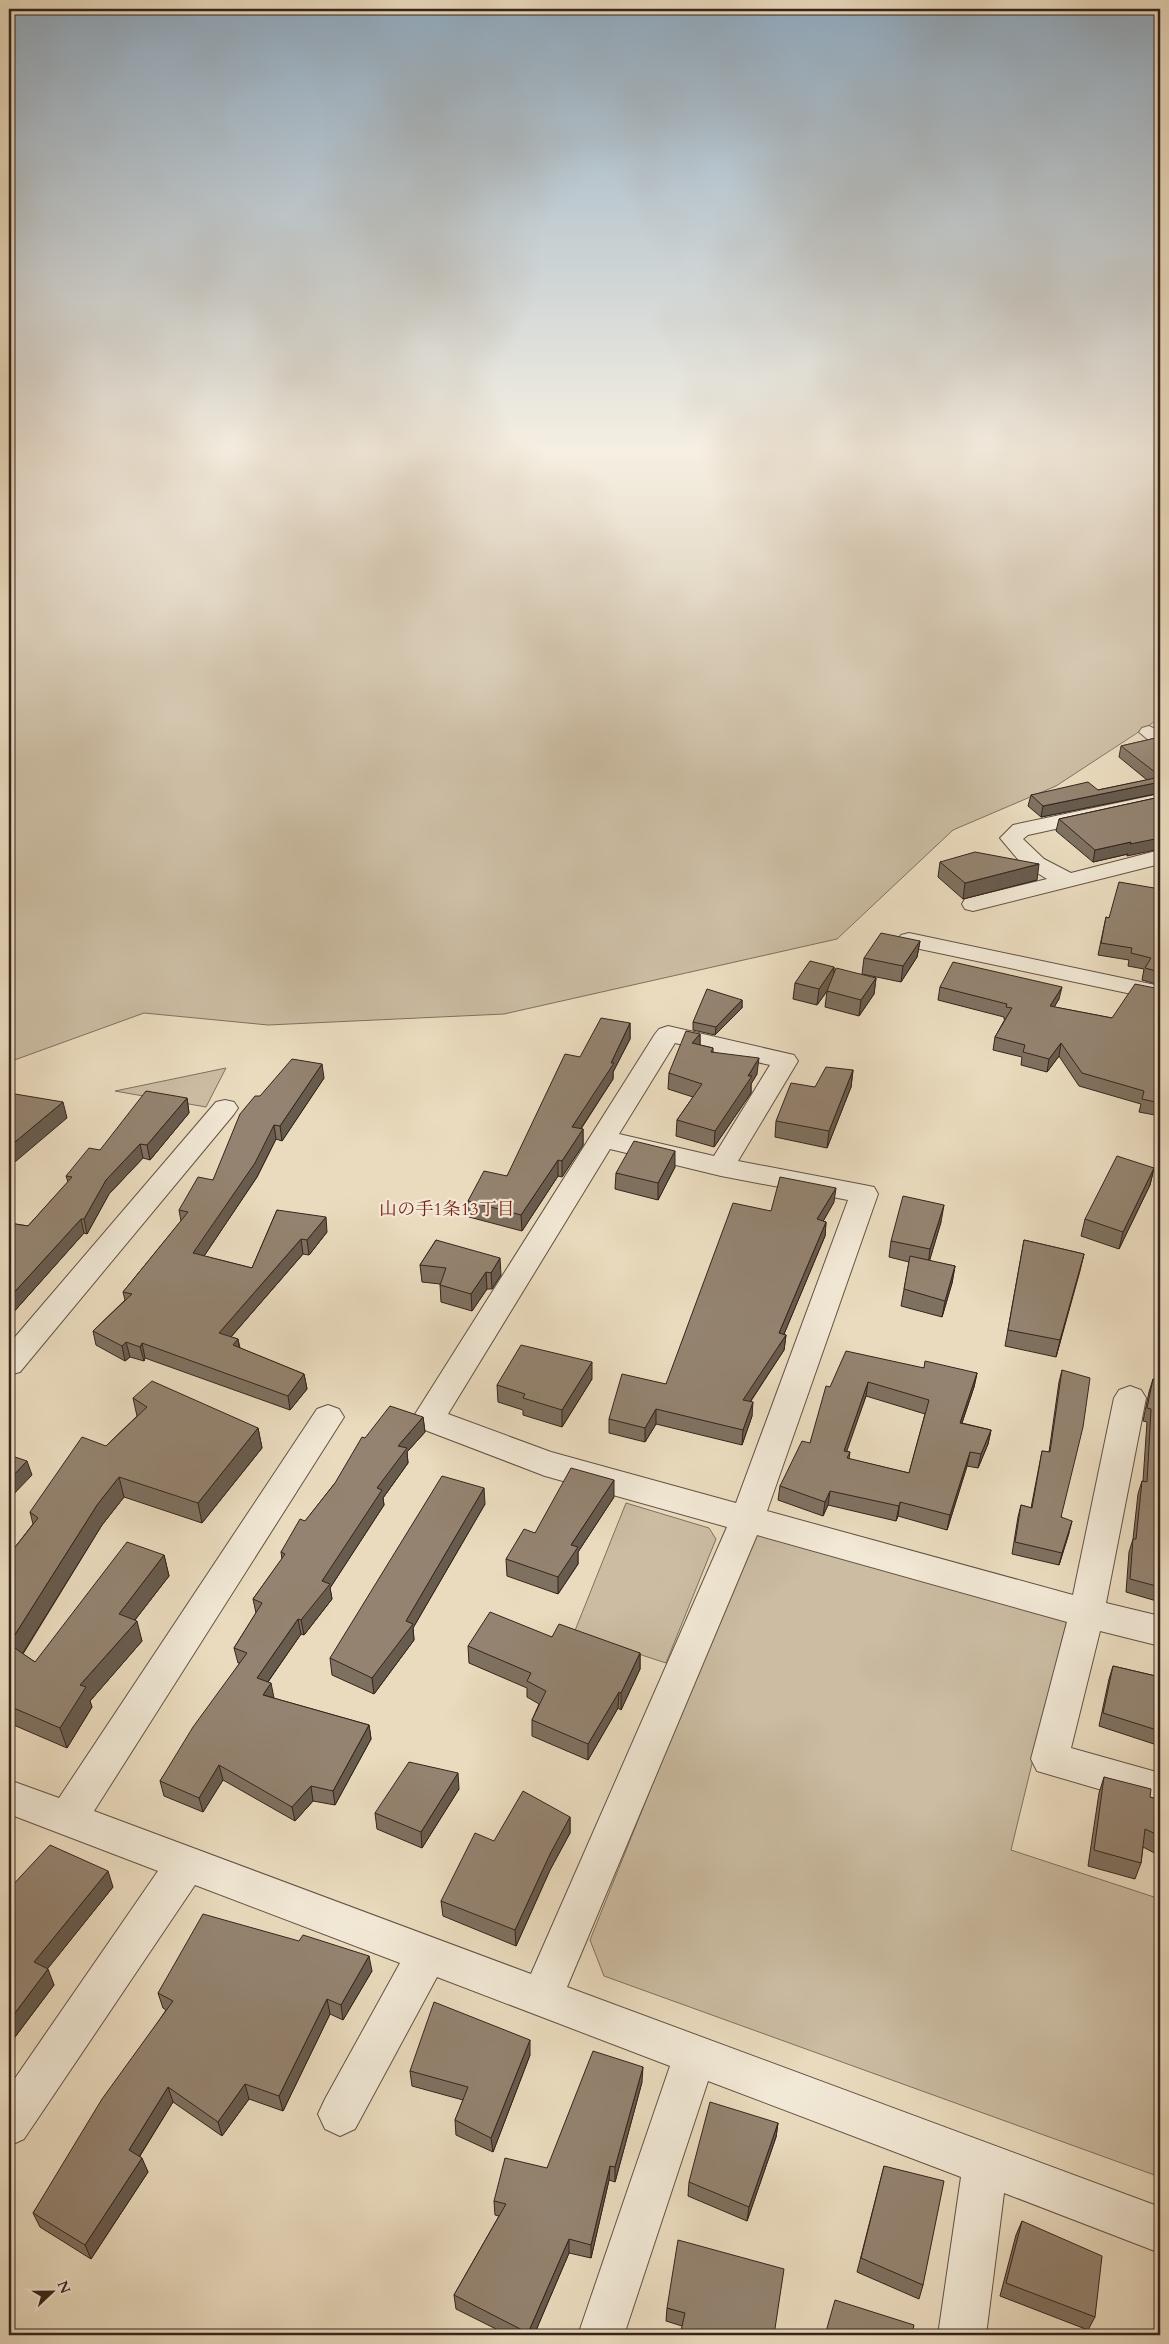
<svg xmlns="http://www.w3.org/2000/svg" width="1169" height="2344" font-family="Cardo,'Noto Serif JP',serif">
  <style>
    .green { fill: #cbbca2; stroke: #80705f }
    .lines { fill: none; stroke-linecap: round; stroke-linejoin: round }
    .minor-casing { stroke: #635244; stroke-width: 2 }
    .minor { fill: #f1e8d5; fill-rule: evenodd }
    .wall { fill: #7f7160; stroke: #36241c; fill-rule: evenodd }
    .shaded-wall { fill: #685c4e; stroke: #36241c }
    .building { fill: #948370; stroke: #36241c; fill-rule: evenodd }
    .labels { text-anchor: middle; stroke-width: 4.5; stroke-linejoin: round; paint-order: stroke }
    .neighbourhood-label { font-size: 18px; fill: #7a1f14; stroke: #f1e8d5 }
  </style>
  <rect width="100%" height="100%" fill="#eadbbe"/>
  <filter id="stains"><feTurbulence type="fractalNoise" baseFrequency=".004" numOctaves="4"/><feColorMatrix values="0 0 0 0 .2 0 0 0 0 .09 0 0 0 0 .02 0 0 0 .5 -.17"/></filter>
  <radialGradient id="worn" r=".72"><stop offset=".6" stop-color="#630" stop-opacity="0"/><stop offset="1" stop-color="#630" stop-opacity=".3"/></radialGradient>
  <!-- green -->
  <g class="green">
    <path d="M9 450H1160V718L1056 786 953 830 837 939 504 1014 268 1025 144 1013 9 1062Z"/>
    <path d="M226 1068 206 1107 115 1091Z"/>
    <path d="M626 1503 709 1528 716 1539 666 1663 574 1633Z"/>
    <path d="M753 1534 1067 1620 1011 1850 1160 1899V2177L604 1976 590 1940Z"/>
  </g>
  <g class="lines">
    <defs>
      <g id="minor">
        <path d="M1149 726 1160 731V746L1153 744 1139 732 1142 728Z"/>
        <path d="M1160 794V806L1028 835 1023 839 1044 859 1071 873 1160 850V864L973 911 965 909 962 904 965 899 1047 879 1021 863 1000 838 1013 825Z"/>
        <path d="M909 933 1160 986V1000L901 945 897 940 901 935Z"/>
        <path d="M668 1026 794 1055 798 1061 738 1161 864 1185 874 1187 878 1194 767 1511 1073 1595 1114 1398 1119 1390 1130 1386 1141 1390 1146 1398 1106 1603 1160 1616V1646L1100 1631 1071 1748 1160 1773V1807L1037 1771 1031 1759 1067 1622 757 1535 567 1987 1160 2207V2253L1004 2193 986 2335H938L961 2177 708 2081 624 2335H578L670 2066 437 1977 355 2129 340 2136 325 2129 318 2114 325 2099 400 1963 195 1885 24 2139 9 2146V2087L158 1871 9 1814V1780L59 1798 317 1409 328 1405 339 1409 344 1417 94 1811 531 1974 727 1527 545 1476 417 1427 412 1419 655 1034 659 1029ZM675 1043 770 1065 714 1156 619 1134ZM610 1149 721 1176 848 1200 736 1503 551 1452 448 1414Z"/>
        <path d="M225 1100 234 1102 238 1108 234 1114 20 1372 9 1375V1344L216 1102Z"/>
      </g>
    </defs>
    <!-- minor casing -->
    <use href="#minor" class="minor-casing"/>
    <!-- minor -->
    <use href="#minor" class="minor"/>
  </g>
  <!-- wall -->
  <g class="wall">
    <path d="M1160 737V793L1041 817 1028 806 1031 795 1098 790 1147 780 1119 757 1121 746Z"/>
    <path d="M1160 797 1127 856 1128 854 1093 862 1056 831 1059 819Z"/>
    <path d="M940 862 1037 880 963 899 938 877Z"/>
    <path d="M1160 889V985L1142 980 1144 969 1128 966 1129 960 1098 955 1106 917 1109 918Z"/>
    <path d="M920 941 917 957 901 982 862 974 864 958Z"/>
    <path d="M834 967V975L876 978 874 994 859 1016 825 1007 827 991 817 1005 793 999 795 983Z"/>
    <path d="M940 987 1059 999 1054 1007 1112 1018 1160 989V1116L1139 1112 1141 1104 1079 1086 1059 1056 1047 1072 1021 1065 1022 1057 993 1050 995 1037 1005 1019H1004V1017L938 1000Z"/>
    <path d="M742 1000V1008L715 1035 693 1030V1022Z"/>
    <path d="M630 1023V1039L613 1072V1079L581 1129H583V1145L562 1177 558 1176 522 1231 469 1217 468 1201 507 1176 580 1057Z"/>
    <path d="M700 1034V1045L713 1048V1052L757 1074 751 1084V1093L714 1147 676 1136 677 1120 693 1097 668 1089 669 1073Z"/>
    <path d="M853 1070 851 1087 827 1148 775 1137 776 1121 815 1087Z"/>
    <path d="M324 1078 282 1141 276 1139 257 1177 204 1256 252 1268 277 1210 327 1232 309 1255 303 1254 231 1337 238 1339 240 1348 304 1374 307 1389 290 1410 145 1358 144 1361 130 1357 125 1361 96 1345 93 1331 125 1300 123 1292 181 1221 179 1210 213 1180 260 1096Z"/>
    <path d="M187 1098 189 1113 150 1160 143 1158 109 1194 87 1234 84 1233 11 1315H9V1223L28 1226 68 1182 66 1176 100 1150Z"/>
    <path d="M675 1167 658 1200 615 1189 616 1173Z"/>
    <path d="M1154 1168 1150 1185 1119 1249 1081 1236 1085 1219Z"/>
    <path d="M834 1202 823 1221 826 1222 825 1236 784 1334 786 1335 784 1350 751 1401 752 1416 742 1445 656 1424 645 1442 609 1433V1419L666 1384 771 1211Z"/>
    <path d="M941 1222 929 1261 955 1266 952 1283 942 1317 901 1306 909 1262 889 1257 891 1241Z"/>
    <path d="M436 1240 501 1275 492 1289H487L472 1311 441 1302 440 1284 422 1282 420 1265Z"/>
    <path d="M1024 1240 1084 1254 1056 1357 1005 1346Z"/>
    <path d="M924 1368 977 1373 974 1387 962 1423 991 1430 988 1444 978 1468 967 1466 947 1530 898 1516 896 1521 828 1505 823 1516 778 1500 780 1486 810 1443 830 1387ZM866 1396 925 1414 909 1473 849 1459 850 1452 846 1451Z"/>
    <path d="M1062 1370 1061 1517 1069 1533 1059 1565 1012 1554 1018 1517 1021 1505 1031 1508 1042 1451 1049 1452 1059 1382Z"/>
    <path d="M592 1379 562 1427 523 1415V1410L498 1402 497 1385Z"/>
    <path d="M1153 1379 1160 1381V1602L1126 1592 1129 1552 1133 1539 1138 1494 1142 1481H1143L1147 1422 1143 1421 1149 1392Z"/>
    <path d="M133 1398 258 1428 262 1448 202 1523 124 1497 102 1525 23 1654 35 1662 164 1555 169 1576 135 1620 142 1641 90 1701 92 1707 67 1748 9 1723V1555L33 1524 30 1512 106 1446 137 1416Z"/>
    <path d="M423 1417 425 1432 407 1452 408 1463 383 1498 384 1505 330 1588 332 1599 304 1635 301 1634 268 1682 273 1698 369 1725 371 1739 335 1805 313 1801 295 1821 223 1780 203 1812 164 1796 160 1781 240 1663H238L234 1648 256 1613 253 1599 282 1559 281 1552 335 1483Z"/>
    <path d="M614 1497 578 1552V1564L558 1594 507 1576 506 1559 535 1533Z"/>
    <path d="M485 1504 413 1628 414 1640 374 1694 332 1675 330 1658Z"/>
    <path d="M552 1637 640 1653V1669L621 1710 618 1708 588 1760 532 1736V1720L539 1704 527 1697V1688L469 1663 468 1646Z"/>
    <path d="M1113 1666 1160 1677V1746L1099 1726 1109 1679Z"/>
    <path d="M1104 1777 1150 1797 1160 1800V1856L1143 1847 1141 1863 1135 1879 1088 1866 1099 1793Z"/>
    <path d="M459 1789 422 1848 377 1829 375 1813Z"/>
    <path d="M570 1817V1833L550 1870 516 1946 443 1916 441 1901 494 1841Z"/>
    <path d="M113 1887 47 1969 54 1985 12 2041 9 2039V1889Z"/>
    <path d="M372 1971 343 2020 330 2014 283 2111 249 2099 222 2136 173 2102 140 2156 148 2172 91 2259 40 2227 33 2213 166 2010 163 2008 158 1993Z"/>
    <path d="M530 2055 493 2152 456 2135 455 2120 463 2100 412 2086 410 2071Z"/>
    <path d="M642 2082 615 2182 609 2180 591 2258 569 2253 534 2335H508L456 2309 454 2295 499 2216 495 2215 494 2201 547 2168Z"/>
    <path d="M778 2123 776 2137 747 2221 688 2196 689 2182Z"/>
    <path d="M884 2166 923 2285 919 2299 857 2272Z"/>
    <path d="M1022 2221 1095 2317 1088 2330 1000 2296 1016 2235Z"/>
    <path d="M667 2308 774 2335 682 2326 666 2321Z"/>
  </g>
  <!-- shaded-wall -->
  <g class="shaded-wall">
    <path d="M1160 782V793L1041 817 1043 806Z"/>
    <path d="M1160 838V849L1127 856 1128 854 1093 862 1095 850 1131 842Z"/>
    <path d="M1039 864 1037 880 963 899 965 883Z"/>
    <path d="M920 941 917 957 901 982 903 966Z"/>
    <path d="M834 967 833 983 817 1005 819 989Z"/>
    <path d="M876 978 874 994 859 1016 861 1000Z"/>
    <path d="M1062 987 1059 999 1047 1019 1050 1006Z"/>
    <path d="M742 1000V1008L715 1035 716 1027Z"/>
    <path d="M630 1023V1039L613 1072V1079L572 1142V1127L611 1063Z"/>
    <path d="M700 1034V1051L692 1043Z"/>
    <path d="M1061 1043 1059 1056 1047 1072 1049 1059Z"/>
    <path d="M759 1058 757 1074 751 1084V1093L714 1147 715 1131Z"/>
    <path d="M322 1064 324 1078 282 1141 280 1126Z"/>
    <path d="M853 1070 851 1087 827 1148 829 1131Z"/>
    <path d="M187 1098 189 1113 150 1160 147 1145Z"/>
    <path d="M63 1102 67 1118 9 1167V1147Z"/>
    <path d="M274 1125 276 1139 257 1177 196 1268 193 1253Z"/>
    <path d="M583 1129V1145L562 1177V1161Z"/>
    <path d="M140 1144 143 1158 109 1194 87 1234 84 1219 106 1180Z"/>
    <path d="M675 1151V1167L658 1200V1183Z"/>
    <path d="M558 1160V1176L522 1231 521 1215Z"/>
    <path d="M1154 1168 1150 1185 1119 1249 1123 1232Z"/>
    <path d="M836 1188 834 1202 816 1234 817 1219Z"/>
    <path d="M944 1205 941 1222 928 1266 930 1249Z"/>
    <path d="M326 1217 327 1232 309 1255 307 1240Z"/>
    <path d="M81 1219 84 1233 11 1315 9 1309V1298Z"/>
    <path d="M826 1222 825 1236 779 1346 786 1335 784 1350 742 1414 743 1400 779 1333Z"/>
    <path d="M301 1239 303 1254 222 1347 219 1333Z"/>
    <path d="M1084 1254 1080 1271 1056 1357 1060 1340Z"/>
    <path d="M500 1258 501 1275 492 1289 491 1273Z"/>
    <path d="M955 1266 952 1283 942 1317 945 1301Z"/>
    <path d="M486 1272 487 1289 472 1311 471 1294Z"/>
    <path d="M238 1339 240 1353 233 1345Z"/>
    <path d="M126 1342 130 1357 125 1361 122 1346Z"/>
    <path d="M142 1343 145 1358 144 1361 140 1347Z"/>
    <path d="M592 1362V1379L562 1427V1410Z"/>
    <path d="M977 1373 974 1387 957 1437 960 1423Z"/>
    <path d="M304 1374 307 1389 290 1410 288 1396Z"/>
    <path d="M868 1382 866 1396 842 1465 844 1451Z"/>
    <path d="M753 1402 752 1416 742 1445 743 1430Z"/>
    <path d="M656 1409V1424L645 1442V1428Z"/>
    <path d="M423 1417 425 1432 407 1452 408 1463 383 1498 384 1505 330 1588 332 1599 304 1635 301 1620 322 1581 377 1488 398 1446Z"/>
    <path d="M258 1428 262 1448 202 1523 198 1503Z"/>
    <path d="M991 1430 988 1444 978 1468 981 1454Z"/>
    <path d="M970 1452 967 1466 947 1530 950 1515Z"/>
    <path d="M27 1461 32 1475 9 1499V1480Z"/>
    <path d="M119 1477 124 1497 102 1525 16 1664 9 1644 97 1505Z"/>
    <path d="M614 1480V1497L578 1552V1564L558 1594V1577L571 1545Z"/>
    <path d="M484 1488 485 1504 413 1628 414 1640 374 1694 372 1678Z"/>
    <path d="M830 1491 828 1505 823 1516 825 1502Z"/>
    <path d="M900 1502 898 1516 896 1521 899 1506Z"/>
    <path d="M1072 1521 1069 1533 1059 1565 1062 1553Z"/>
    <path d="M164 1555 169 1576 124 1634 119 1614Z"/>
    <path d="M298 1619 301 1634 260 1693 257 1678Z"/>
    <path d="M137 1621 142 1641 90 1701 92 1707 67 1748 60 1728 80 1685Z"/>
    <path d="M640 1653V1669L621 1710V1693Z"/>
    <path d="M271 1683 274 1698 263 1695Z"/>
    <path d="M619 1692 618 1708 588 1760V1744Z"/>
    <path d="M369 1725 371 1739 335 1805 333 1791Z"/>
    <path d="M219 1765 223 1780 203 1812 199 1798Z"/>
    <path d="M458 1773 459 1789 422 1848 421 1832Z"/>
    <path d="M311 1786 313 1801 295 1821 292 1807Z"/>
    <path d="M570 1817V1833L550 1870 516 1946 515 1930 550 1854Z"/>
    <path d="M108 1871 113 1887 41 1977 34 1962Z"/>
    <path d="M369 1956 372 1971 343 2020 341 2005Z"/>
    <path d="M48 1969 54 1985 12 2041 9 2033V2021Z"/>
    <path d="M327 1999 330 2014 283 2111 279 2096Z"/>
    <path d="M530 2040V2055L493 2152 491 2138Z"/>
    <path d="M643 2067 642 2082 615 2182V2167Z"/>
    <path d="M245 2084 249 2099 222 2136 218 2122Z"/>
    <path d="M168 2087 173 2102 134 2165 129 2150Z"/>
    <path d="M778 2123 776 2137 747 2221 749 2207Z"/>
    <path d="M142 2158 148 2172 91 2259 85 2245Z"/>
    <path d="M610 2166 609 2180 591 2258V2245Z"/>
    <path d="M569 2239V2253L534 2335H529L528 2333Z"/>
  </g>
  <!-- building -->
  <g class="building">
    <path d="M1160 737V776L1121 746Z"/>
    <path d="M1160 777V782L1043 806 1031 795 1088 782 1098 790Z"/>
    <path d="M1160 797V838L1130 844 1131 842 1095 850 1059 819Z"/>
    <path d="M975 852 1039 864 965 883 940 862Z"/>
    <path d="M1119 882 1160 889V972L1145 968 1151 958 1131 953 1132 948 1101 943 1106 917 1109 918Z"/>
    <path d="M881 933 920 941 903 966 864 958Z"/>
    <path d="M810 961 834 967 819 989 795 983Z"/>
    <path d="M953 962 1062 987 1050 1006 1112 1018 1135 984 1160 989V1103L1142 1099 1144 1091 1082 1073 1061 1043 1049 1059 1023 1052 1025 1045 995 1037 1012 1008 1006 1007 1007 1004 940 987Z"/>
    <path d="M836 968 876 978 861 1000 827 991Z"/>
    <path d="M707 989 742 1000 716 1027 693 1022Z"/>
    <path d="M601 1018 630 1023 611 1063H614L572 1127 583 1129 562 1161 558 1160 521 1215 468 1201 484 1171 507 1176 565 1054 580 1057Z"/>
    <path d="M686 1031 700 1034 692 1043 713 1048 711 1052 759 1058 748 1076H752L715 1131 677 1120 702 1084 669 1073Z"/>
    <path d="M292 1059 322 1064 280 1126 274 1125 255 1163 193 1253 252 1268 277 1210 326 1217 307 1240 301 1239 219 1333 238 1339 233 1345 304 1374 288 1396 142 1343 140 1347 126 1342 122 1346 93 1331 132 1294 123 1292 188 1212 179 1210 198 1177 213 1180 240 1114 255 1096H260Z"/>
    <path d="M826 1067 853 1070 829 1131 776 1121 791 1083 815 1087Z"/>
    <path d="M146 1091 187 1098 147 1145 140 1144 106 1180 84 1219H81L9 1298V1223L28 1226 72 1177 66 1176 89 1148 100 1150Z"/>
    <path d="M9 1093 63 1102 9 1147Z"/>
    <path d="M634 1141 675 1151 658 1183 616 1173Z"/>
    <path d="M1117 1156 1154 1168 1123 1232 1085 1219Z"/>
    <path d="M780 1177 836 1188 817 1219 826 1222 779 1333 786 1335 743 1400 753 1402 743 1430 656 1409 645 1428 609 1419 622 1374 666 1384 733 1203 771 1211Z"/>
    <path d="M903 1196 944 1205 930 1249 891 1241Z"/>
    <path d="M436 1240 500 1258 491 1273 486 1272 471 1294 440 1285 446 1268 420 1265Z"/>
    <path d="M1024 1240 1084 1254 1060 1340 1008 1330Z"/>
    <path d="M910 1256 955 1266 945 1301 904 1289Z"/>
    <path d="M521 1345 592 1362 562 1410 523 1398 525 1394 497 1385Z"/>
    <path d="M846 1351 924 1368 925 1361 977 1373 960 1423 991 1430 981 1454 970 1452 950 1515 900 1502 899 1506 830 1491 825 1502 780 1486 802 1441 810 1443 826 1386 830 1387ZM868 1382 929 1400 909 1473 847 1458 850 1452 844 1451Z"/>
    <path d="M1062 1370 1090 1378 1083 1427 1061 1517 1072 1521 1062 1553 1015 1542 1021 1505 1032 1508 1042 1451 1050 1452Z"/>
    <path d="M1153 1379 1160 1381V1587L1130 1579 1133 1539H1136L1142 1481 1147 1482 1151 1409 1147 1408Z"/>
    <path d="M152 1381 258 1428 198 1503 119 1477 97 1505 9 1644 35 1662 127 1542 164 1555 119 1614 137 1621 80 1685 86 1687 60 1728 9 1706V1555L38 1518 30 1512 82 1437 106 1446 147 1407 133 1398Z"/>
    <path d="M390 1406 423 1417 398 1446 407 1448 377 1488 382 1490 322 1581 330 1584 301 1620 298 1619 257 1678 271 1683 263 1695 369 1725 333 1791 311 1786 292 1807 219 1765 199 1798 160 1781 193 1727 247 1653 234 1648 262 1603 253 1599 285 1554 281 1552 300 1519 305 1521 335 1483 362 1437 365 1438Z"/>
    <path d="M9 1455 27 1461 9 1480Z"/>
    <path d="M571 1468 614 1480 571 1545 578 1547 558 1577 506 1559 524 1529 535 1533Z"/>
    <path d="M442 1476 484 1488 406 1621 413 1624 372 1678 330 1658Z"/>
    <path d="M490 1612 552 1637 559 1624 640 1653 621 1693 619 1692 588 1744 532 1720 546 1691 527 1681 531 1673 468 1646Z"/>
    <path d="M1113 1666 1160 1677V1731L1103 1713Z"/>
    <path d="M409 1762 458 1773 421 1832 375 1813Z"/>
    <path d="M1104 1777 1151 1789 1150 1797 1160 1800V1836L1145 1829 1141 1863 1094 1850Z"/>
    <path d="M523 1791 570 1817 550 1854 515 1930 441 1901 475 1833 494 1841Z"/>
    <path d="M50 1845 108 1871 34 1962 48 1969 9 2021V1889Z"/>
    <path d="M203 1914 299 1941 303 1935 369 1956 341 2005 327 1999 279 2096 245 2084 218 2122 168 2087 129 2150 142 2158 85 2245 33 2213 102 2099 173 2001 158 1993Z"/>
    <path d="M434 2002 530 2040 491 2138 455 2120 468 2087 410 2071Z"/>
    <path d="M593 2051 643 2067 615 2167 610 2166 591 2245 569 2239 528 2333 454 2295 506 2204 494 2201 505 2158 547 2168Z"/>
    <path d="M710 2102 778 2123 749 2207 689 2182Z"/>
    <path d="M884 2166 944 2181 923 2285 861 2258Z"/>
    <path d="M1022 2221 1102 2256 1095 2317 1006 2283Z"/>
    <path d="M678 2240 784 2269 774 2335H680L685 2313 667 2308Z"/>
    <path d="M835 2300 914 2325 912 2335H825Z"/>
  </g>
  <!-- sky -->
  <linearGradient id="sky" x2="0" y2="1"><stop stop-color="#90abc1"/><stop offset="0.58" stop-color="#f6efe2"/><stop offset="1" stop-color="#f6efe2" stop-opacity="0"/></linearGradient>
  <rect width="1169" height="778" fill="url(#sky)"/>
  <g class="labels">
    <!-- neighbourhood labels -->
    <g class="neighbourhood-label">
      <text x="447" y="1215">山の手1条13丁目</text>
    </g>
  </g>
  <!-- margin -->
  <rect width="1169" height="2344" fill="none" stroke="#eadbbe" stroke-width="30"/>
  <rect x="10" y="10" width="1149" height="2324" fill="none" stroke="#36241c" stroke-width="2.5"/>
  <rect x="15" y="15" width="1139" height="2314" fill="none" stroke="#36241c"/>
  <!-- north arrow -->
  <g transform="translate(52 2292) rotate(68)" stroke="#f1e8d5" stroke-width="4" paint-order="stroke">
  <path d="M0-4L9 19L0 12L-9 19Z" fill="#36241c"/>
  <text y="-8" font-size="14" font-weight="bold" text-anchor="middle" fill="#36241c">N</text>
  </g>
  <rect width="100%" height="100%" filter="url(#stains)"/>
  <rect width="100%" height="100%" fill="url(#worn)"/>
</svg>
